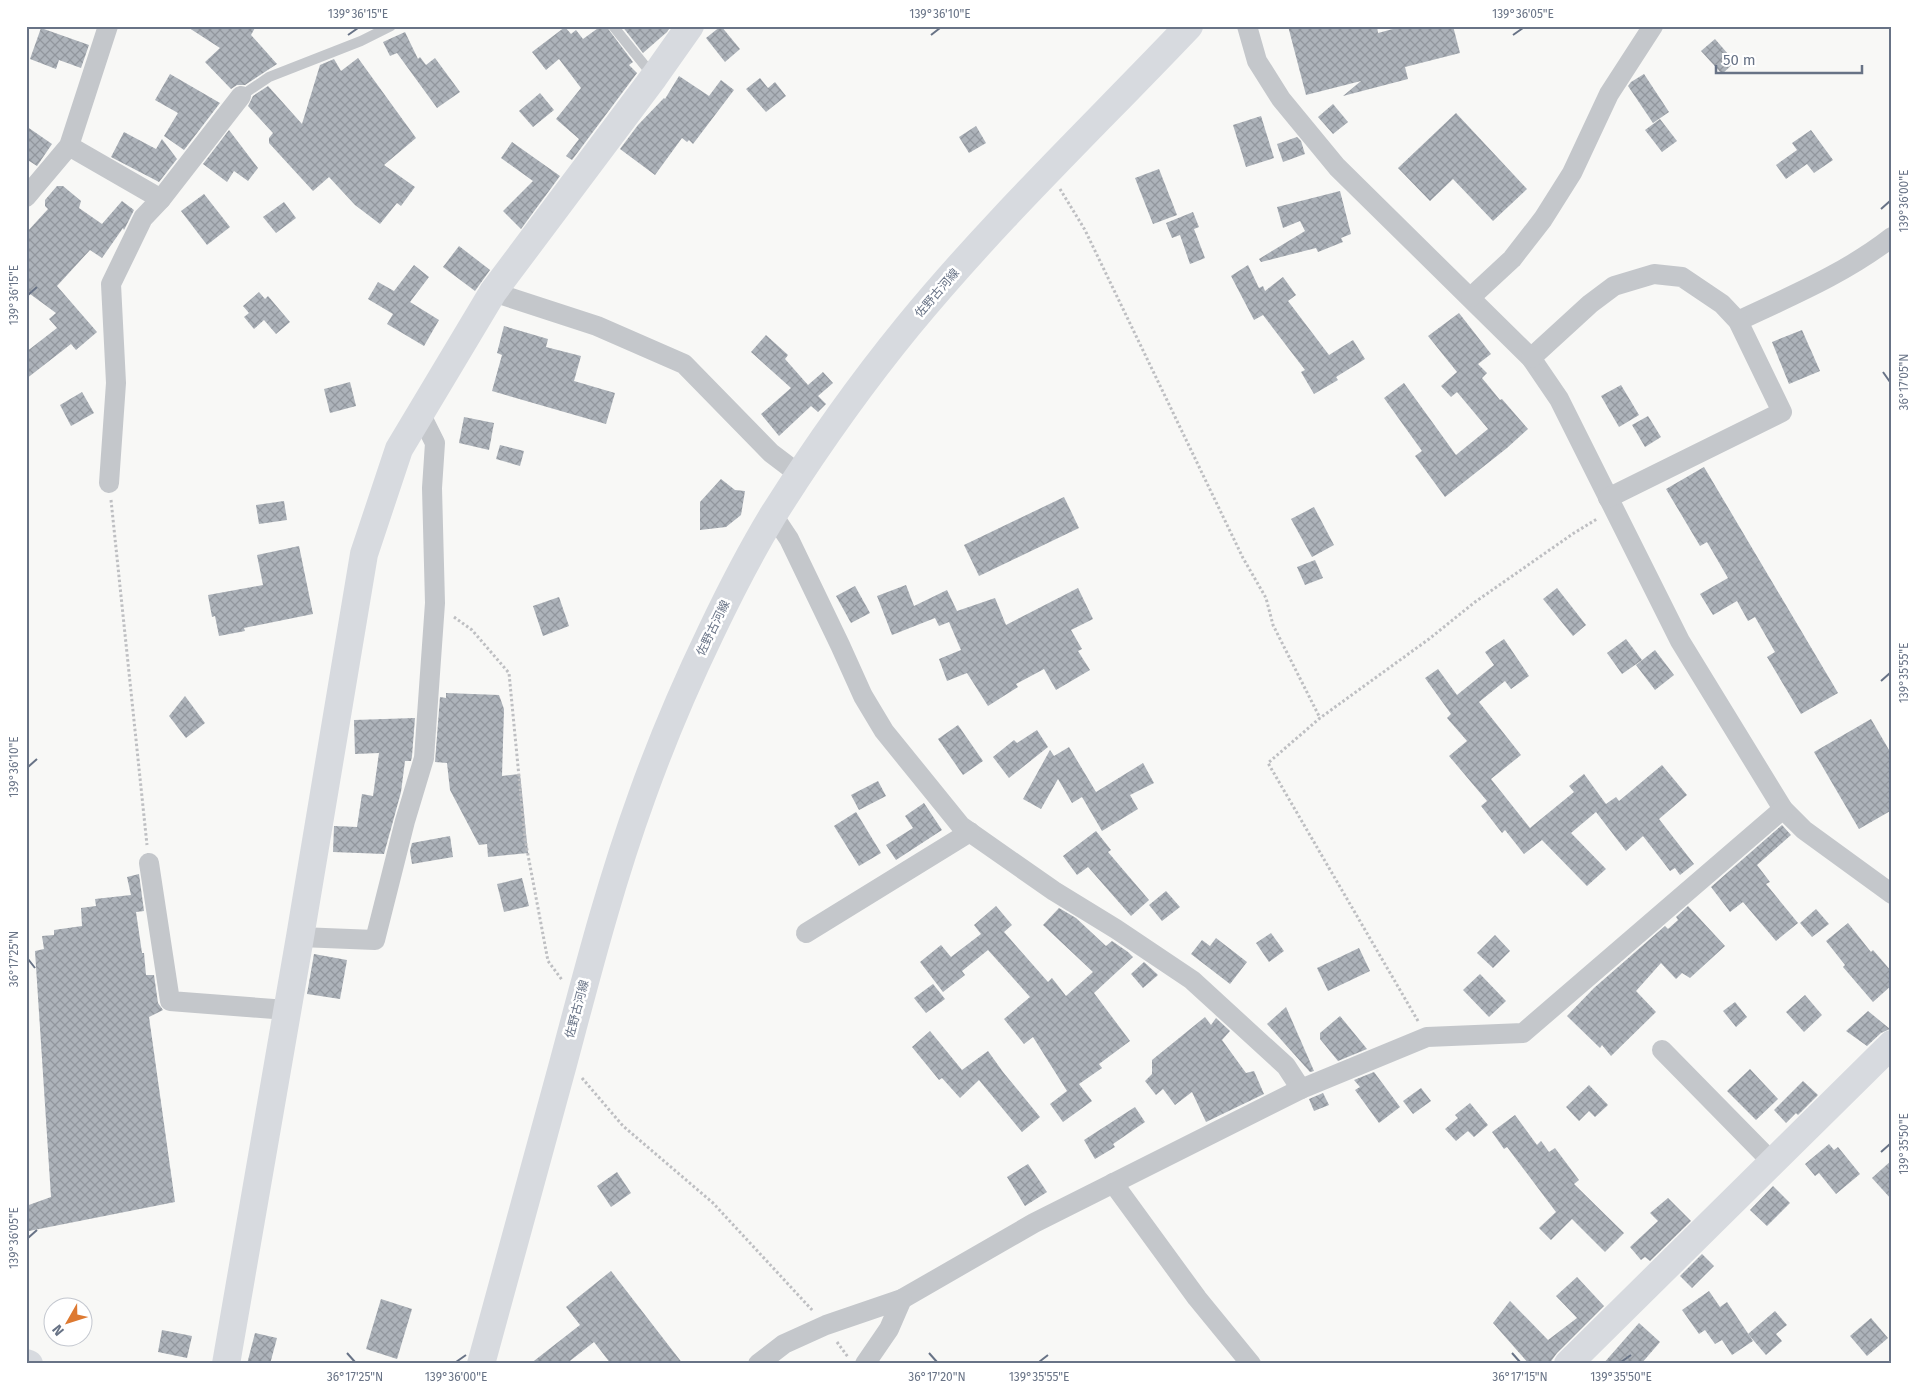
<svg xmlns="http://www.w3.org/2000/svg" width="1918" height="1390" font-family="'Fira Sans','Noto Sans JP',sans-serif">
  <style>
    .building { fill: url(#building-cross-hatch) }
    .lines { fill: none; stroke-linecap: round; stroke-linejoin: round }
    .path { stroke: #bebfc2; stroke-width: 3; stroke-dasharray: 2.5 2.5; stroke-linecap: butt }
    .lane { stroke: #c4c7cb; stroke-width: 10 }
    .street { stroke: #c4c7cb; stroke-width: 20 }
    .secondary { stroke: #d7dadf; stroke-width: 28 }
    .primary { stroke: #d7dadf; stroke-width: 28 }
    .ticks { fill: none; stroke: #687386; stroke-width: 2 }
    .labels { text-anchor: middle; stroke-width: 5; stroke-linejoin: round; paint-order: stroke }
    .street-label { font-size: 12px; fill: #687386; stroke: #fff }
    .neatline { fill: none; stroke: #687386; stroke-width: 2 }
    .ticks-label { font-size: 12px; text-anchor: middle; fill: #687386 }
  </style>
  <defs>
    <pattern id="building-cross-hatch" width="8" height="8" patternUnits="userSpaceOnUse" patternTransform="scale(1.25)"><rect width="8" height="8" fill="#adb3ba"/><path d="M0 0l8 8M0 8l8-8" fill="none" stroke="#91969d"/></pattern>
  </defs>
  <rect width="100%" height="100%" fill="#f8f8f6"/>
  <!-- building -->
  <g class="building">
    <path d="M186 26H256L251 35 277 64 245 85H237L231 89 205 62 220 48Z"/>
    <path d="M601 26H606L633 62 629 65 637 73 572 160 566 156 579 139 556 119 581 88 559 59 546 70 532 52 565 27 571 34 576 30 583 39Z"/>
    <path d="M622 26H671L667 32 643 53Z"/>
    <path d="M721 26 740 49 725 62 706 38Z"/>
    <path d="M1288 26H1377L1378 33 1404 26H1453L1460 53 1405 67 1408 79 1343 96 1361 81 1306 95Z"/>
    <path d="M41 28 89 45 81 68 59 60 56 69 30 59Z"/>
    <path d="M405 32 418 59 420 57 426 65 435 58 460 92 437 108 397 53 390 56 383 42Z"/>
    <path d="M1715 39 1735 62 1722 74 1701 51Z"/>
    <path d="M358 58 416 138 384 165 415 187 401 206 397 203 380 224 355 205 329 177 313 191 269 143V138L273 133 248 106 253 96 268 86 302 124 320 65 334 59 341 71Z"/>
    <path d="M170 74 220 103 184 150 164 136 178 113 155 100Z"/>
    <path d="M1644 74 1669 112 1653 123 1628 86 1631 82Z"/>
    <path d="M679 76 709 96 721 80 734 90 693 144 689 140 687 142 682 138 655 175 620 149 638 125 664 98 665 99Z"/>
    <path d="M760 78 768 88 775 82 786 96 766 112 746 89Z"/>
    <path d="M540 93 554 110 533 127 519 111Z"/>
    <path d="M1333 104 1348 122 1333 134 1318 117Z"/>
    <path d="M1456 113 1527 189 1493 221 1453 179 1430 201 1398 168Z"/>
    <path d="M1261 116 1274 158 1246 167 1233 125Z"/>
    <path d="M1660 119 1677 141 1662 152 1645 130Z"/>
    <path d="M26 126 52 144 37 166 26 159Z"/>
    <path d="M976 126 986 143 969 153 959 137Z"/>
    <path d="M229 130 258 168 248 181 234 171 227 182 203 164Z"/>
    <path d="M1811 130 1833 160 1814 173 1807 164 1786 179 1776 165 1797 150 1792 143Z"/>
    <path d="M124 132 156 149 162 139 177 159 159 182 111 157Z"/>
    <path d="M1297 137 1301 141 1305 154 1283 162 1277 144Z"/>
    <path d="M512 142 560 176 521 229 503 211 533 181 501 158Z"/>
    <path d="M1159 169 1177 215 1153 224 1135 178Z"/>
    <path d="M57 186H63L81 201 79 208 102 224 122 201 134 210 124 230 123 228 102 258 90 250 57 286 97 332 76 350 71 344 26 379V352L57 328 49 319 56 313 26 291V233L48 209 45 206V200Z"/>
    <path d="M1340 191 1351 234 1341 238 1343 242 1318 252 1316 248 1261 262 1259 259 1305 231 1300 221 1283 228 1277 207Z"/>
    <path d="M204 194 230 227 207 245 181 211Z"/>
    <path d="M284 202 296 218 276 233 263 217Z"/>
    <path d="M1193 212 1199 227 1194 229 1205 258 1190 264 1180 235 1172 238 1166 223Z"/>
    <path d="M459 246 490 270 475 291 443 267Z"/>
    <path d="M414 265 429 277 410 302 439 320 424 346 387 324 393 314 368 299 378 282 394 291Z"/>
    <path d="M1248 265 1259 288 1263 286 1265 291 1283 277 1296 295 1288 301 1329 355 1353 340 1365 359 1336 377 1338 380 1314 394 1301 372 1305 370 1263 315 1254 320 1231 276Z"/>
    <path d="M259 292 265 299 268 296 290 322 276 334 264 320 254 329 244 317 249 313 243 306Z"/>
    <path d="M1459 313 1491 354 1478 364 1487 373 1482 378 1500 400 1502 399 1528 429 1507 448 1445 497 1415 456 1422 451 1384 398 1404 383 1456 455 1488 429 1457 392 1451 397 1441 386 1457 372 1428 336Z"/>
    <path d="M504 326 548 339 546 347 581 356 574 381 615 393 606 424 492 391 502 355 497 353Z"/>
    <path d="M1802 330 1820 371 1789 384 1772 342Z"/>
    <path d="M766 335 788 355 785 359 808 385 823 372 833 383 818 396 826 404 818 412 811 406 779 436 761 414 791 388 751 352Z"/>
    <path d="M350 382 356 406 330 413 324 389Z"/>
    <path d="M1621 385 1639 415 1619 427 1601 396Z"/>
    <path d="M82 392 94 413 71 426 60 405Z"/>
    <path d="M1648 416 1661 437 1645 447 1632 425Z"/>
    <path d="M464 417 494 423 489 450 459 443Z"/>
    <path d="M500 445 524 451 520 466 496 459Z"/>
    <path d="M1704 467 1838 693 1801 714 1767 657 1775 652 1755 617 1748 621 1737 601 1713 615 1700 594 1728 578 1707 542 1700 546 1666 489Z"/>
    <path d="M721 479 735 490 745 491 741 515 726 527 700 530V502Z"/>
    <path d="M1064 497 1079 528 979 576 964 545Z"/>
    <path d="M284 501 287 520 259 524 256 505Z"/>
    <path d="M1314 507 1334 545 1312 557 1291 519Z"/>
    <path d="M299 546 313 614 244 628 245 631 219 636 215 616 212 617 208 595 263 585 257 555Z"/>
    <path d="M1315 560 1323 578 1305 585 1297 567Z"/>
    <path d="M906 585 914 606 947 590 957 611 995 598 1006 625 1078 588 1093 619 1071 630 1082 649 1078 651 1090 670 1056 690 1044 669 1016 684 1018 687 988 706 967 673 947 681 939 659 961 650 949 622 939 626 935 618 892 635 877 596Z"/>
    <path d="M855 586 870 613 851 623 836 596Z"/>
    <path d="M1557 588 1586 625 1573 636 1543 599Z"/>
    <path d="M559 597 569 626 543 636 533 606Z"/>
    <path d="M1504 639 1529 676 1511 689 1505 681 1479 702 1521 755 1491 779 1530 828 1574 792 1569 786 1584 774 1606 804 1616 797 1619 801 1662 765 1687 795 1659 819 1694 864 1680 875 1675 868 1670 871 1643 836 1626 851 1596 812 1571 833 1606 869 1587 886 1542 840 1524 854 1505 830 1502 833 1481 806 1487 801 1449 756 1467 741 1447 718 1451 714 1425 678 1438 669 1457 695 1494 665 1485 652Z"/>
    <path d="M1626 639 1642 660 1622 674 1607 653Z"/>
    <path d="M1655 650 1674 675 1655 690 1636 665Z"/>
    <path d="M446 693 499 695 504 709 502 776 520 774 528 853 488 857 487 844 479 845 450 790 447 763 435 762 440 697 446 698Z"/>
    <path d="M185 696 205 723 186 738 169 716Z"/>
    <path d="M415 718 412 756 411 761H405L401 792 384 854 333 852 334 826 357 827 362 794 373 796 379 753 355 754 354 720Z"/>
    <path d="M1871 719 1892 755V810L1859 829 1814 752Z"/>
    <path d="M958 725 983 761 963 775 938 739Z"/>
    <path d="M1037 730 1048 747 1009 778 993 757 1014 740 1017 743Z"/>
    <path d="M1069 747 1096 792 1143 763 1154 783 1130 795 1138 809 1102 831 1082 797 1072 803 1058 779 1041 809 1023 799 1050 750 1054 756Z"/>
    <path d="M878 781 886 796 859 810 851 795Z"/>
    <path d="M924 803 942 830 896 860 886 845 913 828 905 816Z"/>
    <path d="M856 812 881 853 859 866 834 826Z"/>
    <path d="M1782 825 1791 835 1757 865 1770 882 1766 884 1798 923 1776 941 1743 902 1730 912 1711 887Z"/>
    <path d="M1096 831 1111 850 1108 852 1149 900 1131 916 1088 867 1077 875 1063 856Z"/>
    <path d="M450 836 453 857 412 864 410 851 412 843Z"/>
    <path d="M139 874 144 911 136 912 142 953H144L146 975H154L158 1003 163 1010 149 1017 175 1202 29 1231 26 1206 51 1197 35 951 44 949 42 936 54 935V930L82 926 81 908 96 906 95 899 131 895 127 877Z"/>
    <path d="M522 878 529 906 504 912 497 884Z"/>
    <path d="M1166 891 1180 907 1162 921 1149 905Z"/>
    <path d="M996 906 1012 925 1004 932 1048 982 1052 978 1066 996 1093 972 1043 925 1059 908 1076 918 1106 946 1112 941 1128 952 1133 957 1094 993 1130 1041 1099 1064 1102 1068 1079 1084 1092 1101 1063 1122 1050 1104 1067 1091 1033 1037 1024 1044 1004 1019 1030 997 988 950 962 971 965 975 943 992 920 962 941 945 951 957 981 934 974 925Z"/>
    <path d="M1688 906 1725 946 1690 978 1682 973 1676 979 1661 963 1636 991 1656 1012 1611 1056 1602 1045 1600 1048 1567 1016 1594 988 1665 926 1668 929 1678 920 1676 917Z"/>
    <path d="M1816 909 1829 924 1812 937 1800 923Z"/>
    <path d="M1848 923 1871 952 1873 950 1892 972V985L1873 1002 1843 967 1845 965 1826 941Z"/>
    <path d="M1271 933 1284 951 1269 962 1256 943Z"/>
    <path d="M1495 935 1510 951 1493 968 1477 953Z"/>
    <path d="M1216 938 1247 962 1230 984 1191 954 1202 940 1210 946Z"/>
    <path d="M1359 948 1370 971 1328 991 1317 968Z"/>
    <path d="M314 954 347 960 340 999 307 994Z"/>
    <path d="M1144 962 1158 975 1143 988 1131 974Z"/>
    <path d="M1480 974 1506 1001 1489 1017 1463 990Z"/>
    <path d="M933 984 945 999 926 1013 914 998Z"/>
    <path d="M1805 995 1822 1015 1804 1032 1786 1012Z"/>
    <path d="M1735 1002 1747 1017 1736 1027 1723 1011Z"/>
    <path d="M1286 1007 1314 1071 1310 1072 1267 1024Z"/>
    <path d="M1868 1011 1890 1029 1881 1033 1867 1046 1846 1031Z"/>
    <path d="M1340 1016 1367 1049 1338 1061 1320 1039V1033Z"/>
    <path d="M1205 1017 1211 1025 1216 1018 1230 1031 1222 1040 1246 1073 1254 1071 1264 1094 1206 1122 1192 1092 1175 1105 1163 1089 1156 1095 1145 1081 1152 1074V1060Z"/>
    <path d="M930 1031 962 1070 988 1051 1003 1072 1040 1117 1022 1132 979 1080 960 1098 942 1078 939 1080 912 1047Z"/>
    <path d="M1750 1069 1778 1099 1756 1120 1727 1091Z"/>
    <path d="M1374 1072 1400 1107 1379 1123 1355 1090 1360 1087 1354 1080Z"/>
    <path d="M1803 1081 1818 1095 1798 1115 1796 1113 1786 1123 1774 1110Z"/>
    <path d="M1589 1085 1608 1105 1595 1117 1589 1111 1579 1121 1566 1107Z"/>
    <path d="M1421 1088 1431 1101 1413 1114 1403 1101Z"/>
    <path d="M1323 1093 1329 1105 1314 1111 1309 1099Z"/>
    <path d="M1470 1103 1488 1125 1474 1137 1468 1131 1456 1141 1445 1129 1458 1118 1455 1115Z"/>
    <path d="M1135 1107 1145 1122 1113 1144 1115 1147 1095 1159 1084 1140Z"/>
    <path d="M1515 1115 1537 1145 1541 1141 1549 1152 1555 1148 1579 1180 1574 1184 1624 1233 1605 1252 1572 1219 1551 1240 1539 1228 1556 1212 1507 1147 1504 1149 1492 1132Z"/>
    <path d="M1829 1144 1834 1150 1838 1147 1860 1174 1836 1194 1819 1173 1815 1176 1805 1164Z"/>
    <path d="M1892 1160V1200L1872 1178Z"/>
    <path d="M1028 1164 1047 1192 1025 1206 1007 1177Z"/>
    <path d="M617 1172 631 1193 611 1207 597 1186Z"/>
    <path d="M1773 1186 1790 1203 1767 1226 1750 1210Z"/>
    <path d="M1668 1198 1691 1221 1650 1261 1645 1257 1641 1260 1630 1247 1658 1221 1650 1213Z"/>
    <path d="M1702 1254 1714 1266 1692 1288 1680 1276Z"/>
    <path d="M611 1271 683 1364H611L594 1342 566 1364H530L580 1325 566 1307Z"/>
    <path d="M1577 1277 1604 1306 1557 1353 1549 1364H1529L1493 1323 1510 1301 1548 1340 1577 1318 1556 1296Z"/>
    <path d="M1709 1291 1720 1307 1727 1302 1753 1341 1732 1355 1722 1340 1715 1344 1705 1330 1699 1334 1682 1310Z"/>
    <path d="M381 1299 412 1309 397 1359 366 1349Z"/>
    <path d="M1775 1311 1787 1325 1776 1334 1782 1341 1766 1355 1748 1334Z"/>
    <path d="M1871 1318 1888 1338 1867 1356 1850 1336Z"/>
    <path d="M1639 1323 1660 1342 1641 1364H1603Z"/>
    <path d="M162 1330 192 1336 187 1358 158 1352Z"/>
    <path d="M255 1333 277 1338 270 1364H247Z"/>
  </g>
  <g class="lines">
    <!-- path -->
    <g class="path">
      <path d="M1060 189 1085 230 1243 558 1266 598 1273 625 1320 718"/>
      <path d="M111 500 147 845"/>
      <path d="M454 617 472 630 509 673 525 839 548 961 562 980"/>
      <path d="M1418 1021 1268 763 1320 718 1429 639 1475 602 1574 533 1597 519"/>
      <path d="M582 1078 623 1126 713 1203 813 1311"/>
      <path d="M837 1342 848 1357"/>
    </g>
    <!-- lane -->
    <g class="lane">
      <path d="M613 26 654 77"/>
      <path d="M241 96 269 77 361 41 391 26"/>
    </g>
    <!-- street -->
    <g class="street">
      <path d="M1247 26 1257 61 1281 99 1337 167 1531 358 1559 399 1680 641 1783 809 1804 830 1892 894"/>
      <path d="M69 146 161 199"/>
      <path d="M26 197 69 146 108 26"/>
      <path d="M493 292 597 326 684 364 771 453 800 475"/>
      <path d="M1471 297 1512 259 1543 219 1572 173 1609 94 1653 26"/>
      <path d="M1738 321C1791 296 1846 273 1892 237"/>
      <path d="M1531 358 1590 304 1614 286 1654 274 1682 277 1722 304 1738 321 1782 412 1608 498"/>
      <path d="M109 483 116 383 111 284 143 218 161 199 241 96"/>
      <path d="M773 515 789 539 840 645 863 696 884 731 961 826 1054 891 1116 929 1192 980 1286 1066 1301 1089"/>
      <path d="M149 863 170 1001 287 1010"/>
      <path d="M806 933 970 832"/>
      <path d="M300 937 375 940 405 821 424 758 435 603 432 488 435 443 420 413"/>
      <path d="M1662 1050 1772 1162"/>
      <path d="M1113 1183 1197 1298 1251 1364"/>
      <path d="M758 1364 784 1344 826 1325 902 1299 1034 1223 1301 1089 1427 1037 1523 1033 1783 809"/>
      <path d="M865 1364 889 1329 902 1299"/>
    </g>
    <!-- secondary -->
    <g class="secondary">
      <path d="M26 1363 29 1364"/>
      <path d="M226 1364 300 937 364 554 399 449 493 292 654 77 690 26"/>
      <path d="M1568 1364 1892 1044"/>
    </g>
    <!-- primary -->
    <path class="primary" d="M481 1364C508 1264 536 1164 563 1064 587 974 610 884 642 796 662 740 685 686 711 632 730 592 750 553 773 515 814 450 859 386 908 326 995 220 1095 125 1189 26"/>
  </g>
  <!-- ticks -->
  <path class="ticks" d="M348 35 358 28M931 35 940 28M1513 35 1523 28M1881 209 1890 201M28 295 37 287M1883 372 1890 382M1881 681 1890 673M28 767 37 759M28 959 35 968M1881 1152 1890 1144M28 1238 37 1230M347 1353 355 1362M929 1353 937 1362M1512 1353 1520 1362M456 1362 466 1355M1039 1362 1048 1355M1621 1362 1631 1355"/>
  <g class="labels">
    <!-- street labels -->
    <g class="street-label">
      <text transform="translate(937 293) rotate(-49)" y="4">佐野古河線</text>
      <text transform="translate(713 628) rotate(-64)" y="4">佐野古河線</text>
      <text transform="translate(577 1009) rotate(-75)" y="4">佐野古河線</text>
    </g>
  </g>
  <!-- border -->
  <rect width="1918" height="1390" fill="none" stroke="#ffffff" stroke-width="55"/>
  <!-- north arrow -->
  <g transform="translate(68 1322) rotate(231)"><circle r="24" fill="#ffffff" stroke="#c3c7cf"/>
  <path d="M0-4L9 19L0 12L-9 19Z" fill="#dd7931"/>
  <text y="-8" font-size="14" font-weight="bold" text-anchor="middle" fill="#687386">N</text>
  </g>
  <!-- scale -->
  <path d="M1716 65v8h146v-8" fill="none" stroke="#687386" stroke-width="2.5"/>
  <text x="1723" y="65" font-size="15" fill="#687386" stroke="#ffffff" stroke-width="4" paint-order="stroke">50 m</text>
  <rect x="28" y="28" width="1862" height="1334" class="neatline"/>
  <g class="ticks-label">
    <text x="358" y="18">139°36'15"E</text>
    <text x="940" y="18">139°36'10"E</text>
    <text x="1523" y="18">139°36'05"E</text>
    <text transform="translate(1904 201) rotate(-90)" y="4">139°36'00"E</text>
    <text transform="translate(14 295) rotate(-90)" y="4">139°36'15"E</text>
    <text transform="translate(1904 382) rotate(-90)" y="4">36°17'05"N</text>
    <text transform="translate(1904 673) rotate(-90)" y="4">139°35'55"E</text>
    <text transform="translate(14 767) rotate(-90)" y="4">139°36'10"E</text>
    <text transform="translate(14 959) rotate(-90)" y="4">36°17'25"N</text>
    <text transform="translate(1904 1144) rotate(-90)" y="4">139°35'50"E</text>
    <text transform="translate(14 1238) rotate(-90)" y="4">139°36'05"E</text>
    <text x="355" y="1381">36°17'25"N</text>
    <text x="456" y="1381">139°36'00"E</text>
    <text x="937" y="1381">36°17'20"N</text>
    <text x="1039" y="1381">139°35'55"E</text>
    <text x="1520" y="1381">36°17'15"N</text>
    <text x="1621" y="1381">139°35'50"E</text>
  </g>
</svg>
